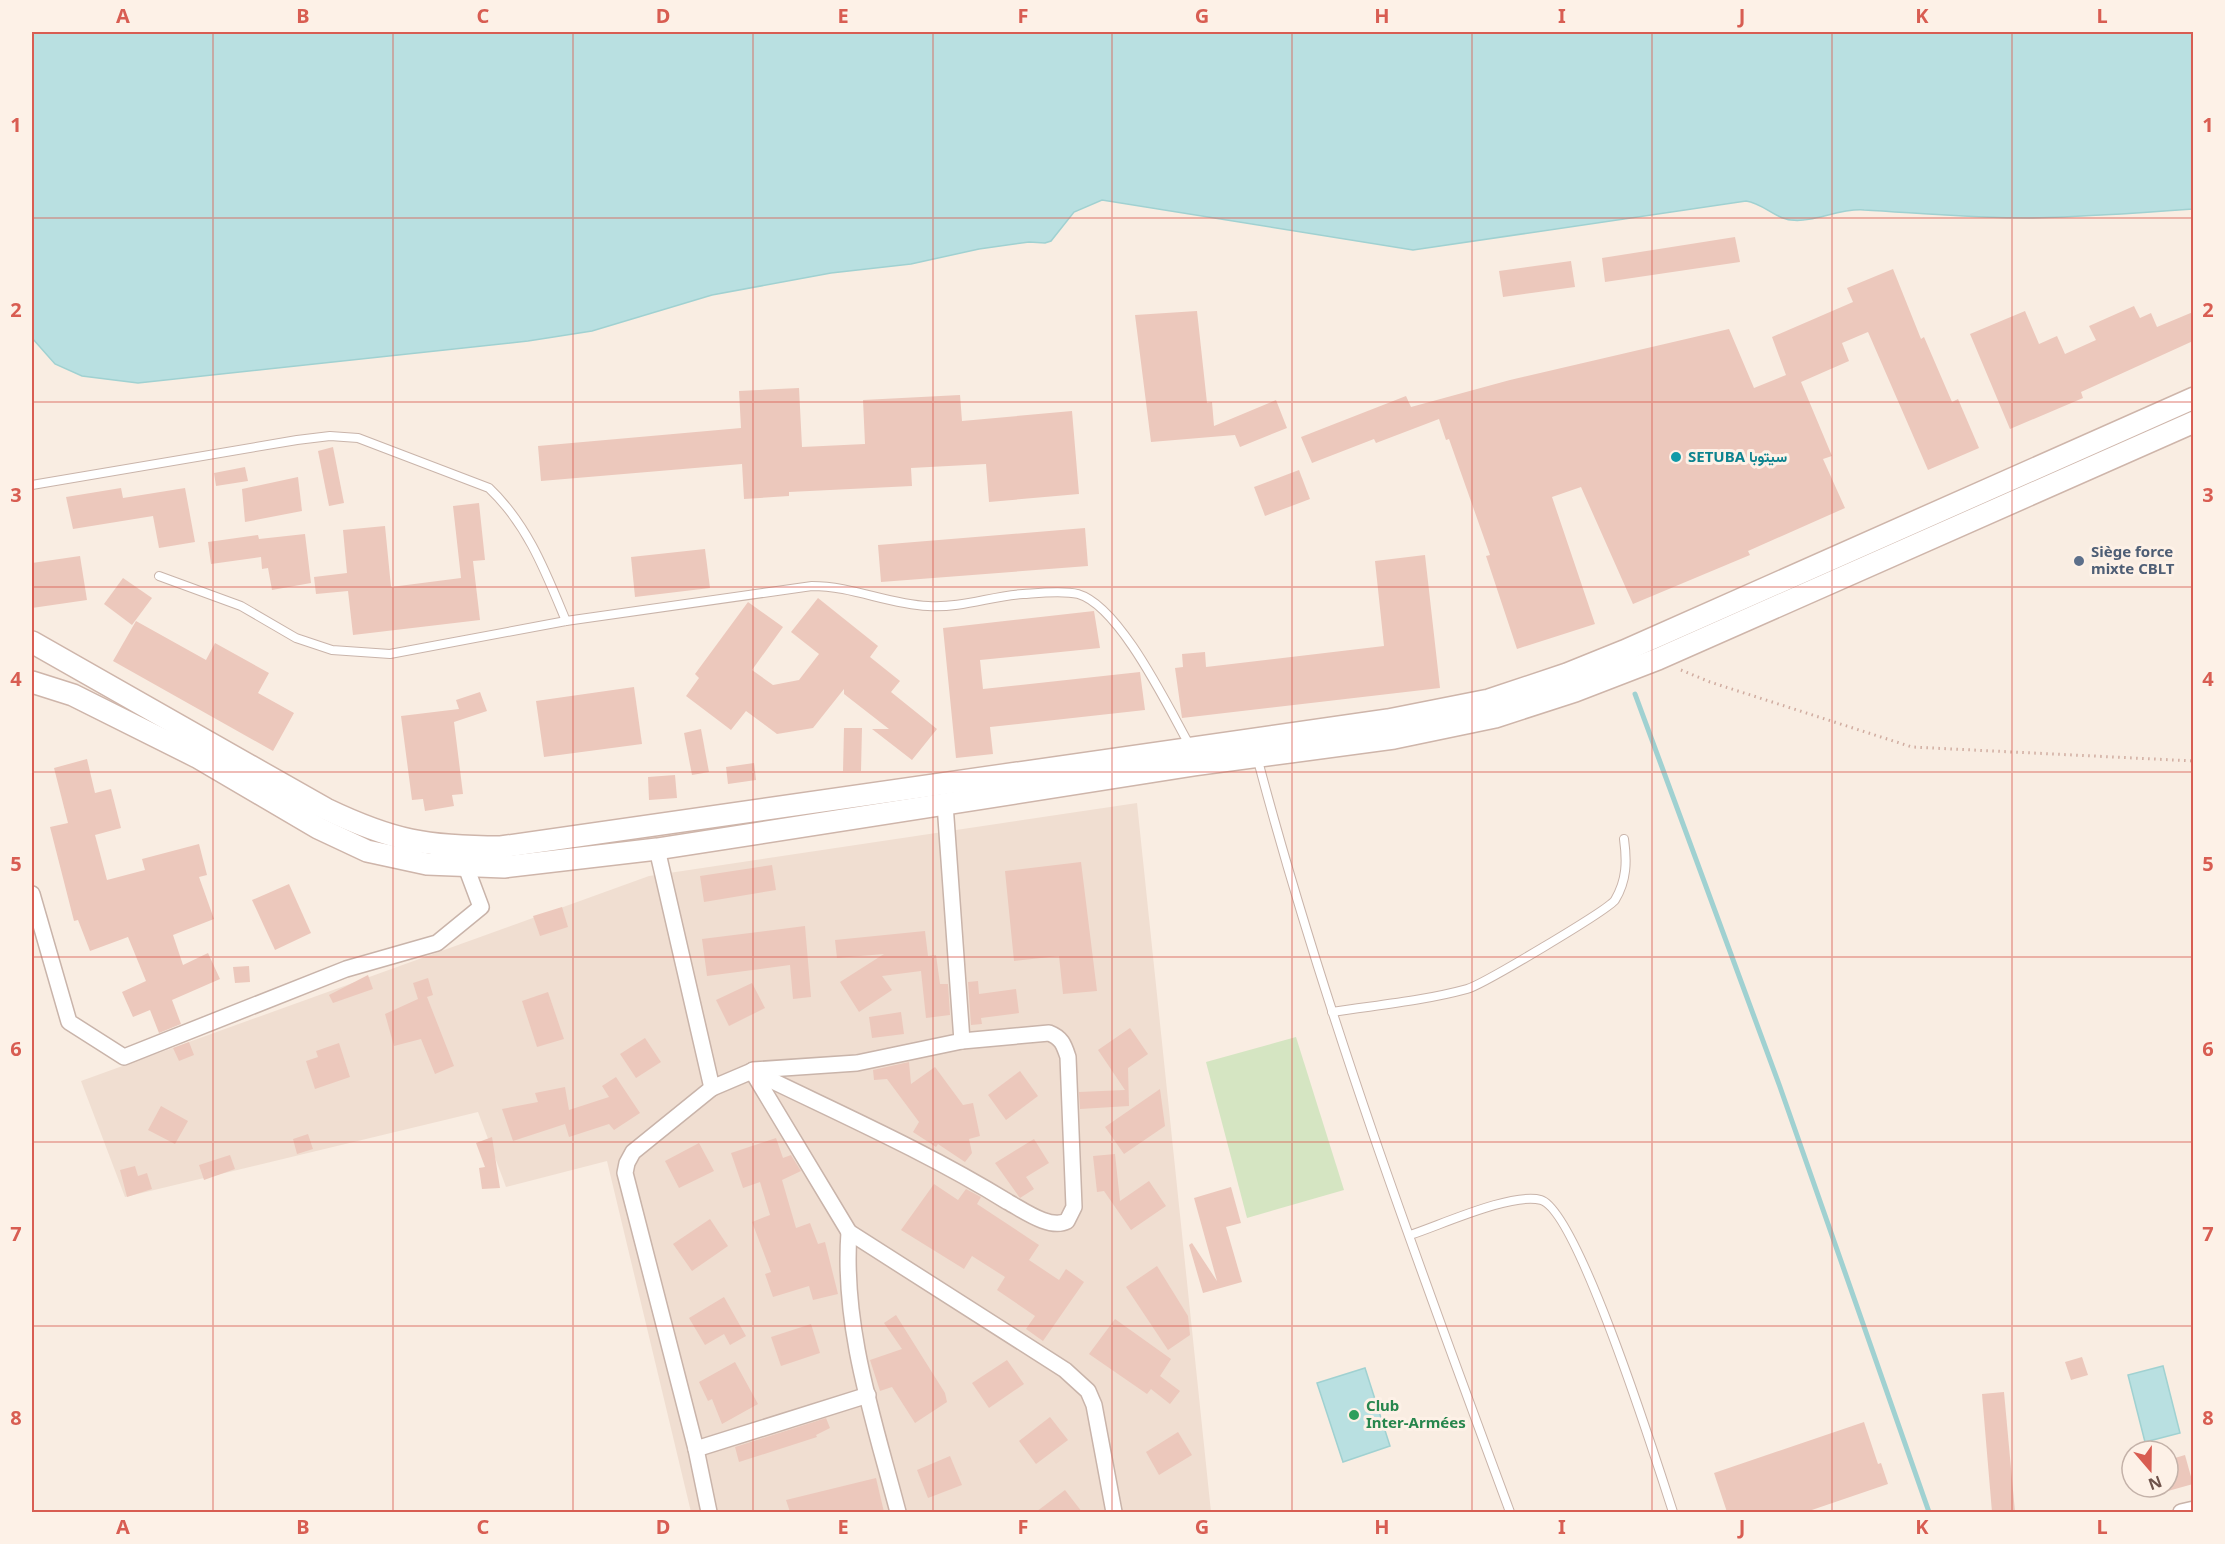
<svg xmlns="http://www.w3.org/2000/svg" width="2225" height="1544" font-family="'Noto Sans',Vazirmatn,sans-serif">
  <style>
    .residential { fill: #f0ded1 }
    .green { fill: #d5e5c2 }
    .water { fill: #b9e0e1; stroke: #a0d1d1; stroke-width: 1.5 }
    .lines { fill: none; stroke-linecap: round; stroke-linejoin: round }
    .stream { stroke: #a0d1d1; stroke-width: 5 }
    .building { fill: #ecc8bc }
    .service-casing { stroke: #c9b4aa; stroke-width: 10 }
    .minor-casing { stroke: #c9b4aa; stroke-width: 18 }
    .secondary-casing { stroke: #ceb5aa; stroke-width: 24 }
    .path { stroke: #d0aca0; stroke-width: 3; stroke-dasharray: 1.5 4.5; stroke-linecap: butt }
    .service { stroke: #fff; stroke-width: 8 }
    .minor { stroke: #fff; stroke-width: 15 }
    .secondary { stroke: #fff; stroke-width: 21 }
    .grid { fill: none; stroke: #d85d52; stroke-width: 1.5; stroke-opacity: 0.55 }
    .culture-dot { fill: #0f9aa8; stroke: #fdf1e7; stroke-width: 2 }
    .service-dot { fill: #5c6f8a; stroke: #fdf1e7; stroke-width: 2 }
    .leisure-dot { fill: #2e9e5b; stroke: #fdf1e7; stroke-width: 2 }
    .labels { text-anchor: middle; stroke-width: 6; stroke-linejoin: round; paint-order: stroke }
    .culture-label { font-size: 15px; font-weight: bold; fill: #0d838f; stroke: #fdf1e7; text-anchor: start }
    .service-label { font-size: 15px; font-weight: bold; fill: #4e5e75; stroke: #fdf1e7; text-anchor: start }
    .leisure-label { font-size: 15px; font-weight: bold; fill: #27864d; stroke: #fdf1e7; text-anchor: start }
    .neatline { fill: none; stroke: #d85d52; stroke-width: 2 }
    .grid-label { font-size: 20px; text-anchor: middle; font-weight: bold; fill: #d85d52 }
  </style>
  <rect width="100%" height="100%" fill="#f9ede2"/>
  <!-- residential -->
  <path class="residential" d="M1137 803 1211 1512H691L607 1161 506 1187 478 1112 125 1197 81 1081 649 876Z"/>
  <!-- green -->
  <path class="green" d="M1296 1037 1344 1190 1247 1218 1206 1062Z"/>
  <!-- water -->
  <g class="water">
    <path d="M32 32H2193V209C2139 213 2083 217 2029 218 1973 218 1918 213 1864 210 1839 208 1814 223 1791 220 1775 219 1763 203 1746 201L1413 250 1102 200 1074 212 1051 241 1045 243 1029 242 979 249 911 264 831 273 712 295 592 331 528 341 138 383 82 376 55 364 32 338Z"/>
    <path d="M2163 1366 2180 1433 2145 1442 2128 1375Z"/>
    <path d="M1365 1368 1390 1446 1343 1462 1317 1383Z"/>
  </g>
  <g class="lines">
    <!-- stream -->
    <path class="stream" d="M1635 694 1780 1087 1929 1512"/>
  </g>
  <!-- building -->
  <g class="building">
    <path d="M1735 237 1740 262 1605 282 1602 258Z"/>
    <path d="M1571 261 1575 287 1503 297 1499 271Z"/>
    <path d="M1893 269 1921 339 1924 337 1952 402 1958 399 1979 448 1928 470 1868 332 1842 343 1849 361 1801 382 1832 456 1823 459 1845 508 1748 551 1750 555 1633 604 1581 487 1552 497 1595 624 1517 649 1486 556 1490 555 1449 439 1446 440 1439 419 1376 443 1374 439 1312 463 1301 437 1406 396 1411 407 1510 380 1729 329 1754 388 1786 375 1772 337 1853 302 1847 288Z"/>
    <path d="M2134 306 2140 318 2151 313 2157 327 2193 312V341L2081 392 2083 398 2010 429 1970 334 2025 311 2039 344 2057 336 2065 354 2096 340 2089 326Z"/>
    <path d="M1197 311 1207 403 1212 402 1214 426 1276 400 1287 428 1240 447 1235 435 1151 442 1135 315Z"/>
    <path d="M799 388 802 447 865 444 863 400 960 395 962 421 1072 411 1079 494 989 502 986 464 911 468 912 486 789 492V496L744 499 742 464 541 481 538 446 741 428 739 391Z"/>
    <path d="M333 447 344 503 329 506 318 451Z"/>
    <path d="M245 467 248 481 216 486 214 473Z"/>
    <path d="M1299 470 1310 499 1265 516 1254 487Z"/>
    <path d="M298 477 302 511 245 522 242 489Z"/>
    <path d="M121 488 123 498 185 488 195 542 159 548 153 516 73 529 66 497Z"/>
    <path d="M479 503 485 560 473 561 480 620 353 635 348 591 316 594 314 577 347 573 343 530 385 526 391 587 461 578 453 506Z"/>
    <path d="M1085 528 1088 566 881 582 878 545Z"/>
    <path d="M305 534 311 583 272 590 268 568 262 569 261 557 211 564 208 542 258 535 259 539Z"/>
    <path d="M705 549 710 588 635 597 631 557Z"/>
    <path d="M1425 555 1440 688 1182 718 1175 668 1183 667 1182 654 1205 652 1206 667 1384 646 1375 561Z"/>
    <path d="M80 556 87 600 32 608V563Z"/>
    <path d="M123 578 152 598 132 625 104 604Z"/>
    <path d="M818 598 878 646 870 657 900 681 891 692 937 729 912 760 872 729H889L844 694V689L813 728 777 734 746 711 731 730 686 696 699 678 695 674 748 602 783 627 752 670 773 685 799 680 819 654 791 632Z"/>
    <path d="M1094 611 1100 648 980 660 983 689 1140 672 1145 710 990 727 993 754 956 758 943 628Z"/>
    <path d="M136 621 206 660 215 643 269 673 258 693 294 713 273 751 113 661Z"/>
    <path d="M634 687 642 744 544 757 536 701Z"/>
    <path d="M480 692 487 711 454 722 463 794 452 795 454 806 425 811 423 799 412 800 401 716 459 709 456 700Z"/>
    <path d="M844 728H862L861 771H843Z"/>
    <path d="M701 729 709 772 692 775 684 733Z"/>
    <path d="M87 759 95 793 111 789 121 828 95 835 107 880 145 870 142 859 199 844 207 875 199 877 214 919 173 935 183 965 208 953 220 979 172 1000 181 1024 159 1033 150 1010 133 1017 122 992 146 981 128 937 90 951 78 920 74 921 50 827 68 823 54 768Z"/>
    <path d="M754 763 756 780 728 784 726 767Z"/>
    <path d="M675 775 677 798 649 800 648 777Z"/>
    <path d="M1081 862 1097 991 1063 994 1059 956 1014 961 1005 871Z"/>
    <path d="M772 865 776 890 704 902 700 876Z"/>
    <path d="M289 884 311 933 275 950 252 900Z"/>
    <path d="M562 907 568 927 540 936 533 916Z"/>
    <path d="M805 926 811 997 793 999 790 965 707 976 702 939Z"/>
    <path d="M925 931 928 956 936 955 940 984H948L950 1015 926 1018 921 971 882 976 892 990 859 1012 840 982 884 954 837 958 835 940Z"/>
    <path d="M249 966 250 982 235 983 233 967Z"/>
    <path d="M368 975 373 989 333 1003 329 995Z"/>
    <path d="M428 978 433 995 427 997 454 1066 435 1074 421 1039 394 1046 385 1014 418 999 413 983Z"/>
    <path d="M978 981 979 994 1016 989 1019 1013 981 1018 982 1024 971 1025 968 982Z"/>
    <path d="M752 983 765 1008 729 1026 716 1000Z"/>
    <path d="M548 992 564 1039 537 1047 522 1001Z"/>
    <path d="M901 1012 904 1034 872 1038 869 1017Z"/>
    <path d="M1130 1028 1148 1054 1128 1068 1129 1106 1080 1109 1079 1092 1125 1090 1098 1050Z"/>
    <path d="M645 1038 661 1062 636 1078 620 1054Z"/>
    <path d="M189 1042 194 1055 179 1061 173 1048Z"/>
    <path d="M339 1043 350 1077 315 1089 306 1061 318 1057 316 1051Z"/>
    <path d="M909 1062 911 1084 935 1067 963 1105 973 1103 980 1136 969 1139 972 1153 965 1162 938 1144 936 1147 913 1132 919 1122 887 1079 874 1080 873 1070Z"/>
    <path d="M1020 1071 1038 1096 1006 1120 988 1095Z"/>
    <path d="M616 1077 640 1113 614 1130 609 1124 569 1137 565 1124 513 1141 502 1109 538 1102 535 1093 565 1087 569 1110 609 1097 602 1086Z"/>
    <path d="M1160 1089 1165 1126 1124 1154 1105 1127Z"/>
    <path d="M161 1106 188 1121 175 1144 148 1130Z"/>
    <path d="M308 1134 313 1149 297 1154 293 1139Z"/>
    <path d="M492 1137 500 1188 482 1189 479 1168 485 1167 476 1143Z"/>
    <path d="M776 1138 783 1158 791 1155 801 1171 782 1180 796 1228 810 1223 818 1244 825 1242 838 1294 813 1300 809 1286 773 1297 765 1274 771 1272 752 1222 770 1215 760 1182 743 1188 731 1153Z"/>
    <path d="M1034 1139 1049 1163 1026 1177 1034 1189 1020 1198 995 1163Z"/>
    <path d="M699 1143 714 1171 679 1188 665 1161Z"/>
    <path d="M1115 1154 1120 1201 1149 1181 1166 1206 1131 1230 1104 1191 1097 1192 1093 1156Z"/>
    <path d="M230 1155 235 1169 204 1180 199 1165Z"/>
    <path d="M135 1166 138 1176 147 1173 152 1189 127 1197 120 1170Z"/>
    <path d="M934 1184 958 1200 966 1189 981 1197 977 1204 1039 1245 1029 1260 1059 1280 1066 1269 1084 1282 1043 1341 1026 1329 1035 1316 997 1290 1005 1277 972 1256 964 1269 901 1230Z"/>
    <path d="M1231 1187 1241 1223 1226 1227 1242 1282 1203 1293 1189 1245 1192 1243 1217 1281 1194 1198Z"/>
    <path d="M710 1219 728 1246 692 1271 673 1244Z"/>
    <path d="M1157 1266 1188 1316 1190 1335 1168 1350 1126 1287Z"/>
    <path d="M724 1297 746 1336 730 1345 724 1334 705 1345 689 1318Z"/>
    <path d="M896 1315 945 1393 947 1402 915 1423 892 1387 880 1391 870 1360 902 1349 884 1323Z"/>
    <path d="M1115 1319 1171 1359 1160 1376 1180 1391 1170 1404 1151 1389 1147 1394 1089 1354Z"/>
    <path d="M811 1324 820 1353 781 1366 771 1337Z"/>
    <path d="M2082 1357 2088 1375 2071 1380 2065 1362Z"/>
    <path d="M1007 1360 1024 1384 989 1408 972 1383Z"/>
    <path d="M735 1362 758 1404 722 1424 712 1399 708 1401 699 1382Z"/>
    <path d="M2004 1392 2015 1512H1992L1982 1394Z"/>
    <path d="M1050 1417 1068 1440 1036 1464 1019 1441Z"/>
    <path d="M826 1418 830 1428 816 1435 817 1437 739 1462 735 1447Z"/>
    <path d="M1864 1422 1878 1464 1881 1463 1888 1484 1806 1512H1727L1714 1473Z"/>
    <path d="M1178 1432 1192 1455 1159 1475 1146 1452Z"/>
    <path d="M2185 1455 2193 1484 2168 1491V1460Z"/>
    <path d="M950 1456 962 1485 928 1498 917 1470Z"/>
    <path d="M876 1478 884 1512H790L786 1500Z"/>
    <path d="M1065 1490 1082 1512H1036Z"/>
  </g>
  <g class="lines">
    <defs>
      <g id="service">
        <path d="M32 485 297 440 330 436 358 438 489 488C528 525 546 573 566 621"/>
        <path d="M159 576 241 606 296 638 332 650 390 654 566 621 812 586C852 586 888 604 928 606 963 608 991 596 1023 594 1038 593 1063 590 1078 594 1120 606 1168 707 1190 746"/>
        <path d="M1257 757C1325 1014 1418 1264 1510 1512"/>
        <path d="M1332 1012C1377 1005 1423 1001 1467 989 1482 985 1608 910 1615 900 1627 880 1627 861 1624 839"/>
        <path d="M1410 1235C1441 1225 1512 1192 1541 1200 1578 1211 1658 1466 1673 1512"/>
      </g>
      <g id="minor">
        <path d="M657 849 712 1088 752 1071 849 1232 1065 1370 1088 1391 1094 1405 1114 1512"/>
        <path d="M32 894 69 1022 124 1057 346 969 437 943 481 907 466 867"/>
        <path d="M753 1070 857 1063 962 1041 945 804"/>
        <path d="M752 1071C838 1113 927 1152 1008 1202 1023 1210 1050 1230 1067 1221L1074 1207 1068 1057C1064 1045 1062 1038 1049 1033L962 1041"/>
        <path d="M849 1232C842 1328 874 1420 898 1512"/>
        <path d="M696 1449 868 1395"/>
        <path d="M709 1512 696 1449 625 1173 627 1163 633 1152 712 1088"/>
        <path d="M2181 1512 2194 1509"/>
      </g>
      <g id="secondary">
        <path d="M32 642 326 809C393 841 427 847 501 847L1388 720 1489 700 1567 674 1624 651 2194 398"/>
        <path d="M32 682 73 695 197 757 318 828 367 851 427 864 504 867 657 849 1194 765 1394 738 1495 717 1575 691 1658 659 2194 422"/>
      </g>
    </defs>
    <!-- service casing -->
    <use href="#service" class="service-casing"/>
    <!-- minor casing -->
    <use href="#minor" class="minor-casing"/>
    <!-- secondary casing -->
    <use href="#secondary" class="secondary-casing"/>
    <!-- path -->
    <path class="path" d="M1681 670 1710 682 1912 747 2194 761"/>
    <!-- service -->
    <use href="#service" class="service"/>
    <!-- minor -->
    <use href="#minor" class="minor"/>
    <!-- secondary -->
    <use href="#secondary" class="secondary"/>
  </g>
  <!-- grid -->
  <path class="grid" d="M213 32V1512M393 32V1512M573 32V1512M753 32V1512M933 32V1512M1112 32V1512M1292 32V1512M1472 32V1512M1652 32V1512M1832 32V1512M2012 32V1512M32 218H2194M32 402H2194M32 587H2194M32 772H2194M32 957H2194M32 1142H2194M32 1326H2194"/>
  <!-- markers -->
  <circle class="culture-dot" cx="1676" cy="457" r="6"/>
  <circle class="service-dot" cx="2079" cy="561" r="6"/>
  <circle class="leisure-dot" cx="1354" cy="1415" r="6"/>
  <g class="labels">
    <!-- culture labels -->
    <g class="culture-label">
      <text x="1688" y="462">SETUBA سيتوبا</text>
    </g>
    <!-- service labels -->
    <g class="service-label">
      <text x="2091" y="557">Siège force<tspan x="2091" dy="17">mixte CBLT</tspan></text>
    </g>
    <!-- leisure labels -->
    <g class="leisure-label">
      <text x="1366" y="1411">Club<tspan x="1366" dy="17">Inter-Armées</tspan></text>
    </g>
  </g>
  <!-- border -->
  <rect width="2225" height="1544" fill="none" stroke="#fdf1e7" stroke-width="66"/>
  <!-- north arrow -->
  <g transform="translate(2150 1469) rotate(160)"><circle r="28" fill="#fdf1e7" stroke="#c4b2a9" stroke-width="1.5"/>
  <path d="M0-4.5L10 22L0 15L-10 22Z" fill="#d85d52"/>
  <text y="-9" font-size="16" font-weight="bold" text-anchor="middle" fill="#6e534b">N</text>
  </g>
  <rect x="33" y="33" width="2159" height="1478" class="neatline"/>
  <g class="grid-label">
    <text x="123" y="23">A</text>
    <text x="303" y="23">B</text>
    <text x="483" y="23">C</text>
    <text x="663" y="23">D</text>
    <text x="843" y="23">E</text>
    <text x="1023" y="23">F</text>
    <text x="1202" y="23">G</text>
    <text x="1382" y="23">H</text>
    <text x="1562" y="23">I</text>
    <text x="1742" y="23">J</text>
    <text x="1922" y="23">K</text>
    <text x="2102" y="23">L</text>
    <text x="16" y="132">1</text>
    <text x="2208" y="132">1</text>
    <text x="16" y="317">2</text>
    <text x="2208" y="317">2</text>
    <text x="16" y="502">3</text>
    <text x="2208" y="502">3</text>
    <text x="16" y="686">4</text>
    <text x="2208" y="686">4</text>
    <text x="16" y="871">5</text>
    <text x="2208" y="871">5</text>
    <text x="16" y="1056">6</text>
    <text x="2208" y="1056">6</text>
    <text x="16" y="1241">7</text>
    <text x="2208" y="1241">7</text>
    <text x="16" y="1425">8</text>
    <text x="2208" y="1425">8</text>
    <text x="123" y="1534">A</text>
    <text x="303" y="1534">B</text>
    <text x="483" y="1534">C</text>
    <text x="663" y="1534">D</text>
    <text x="843" y="1534">E</text>
    <text x="1023" y="1534">F</text>
    <text x="1202" y="1534">G</text>
    <text x="1382" y="1534">H</text>
    <text x="1562" y="1534">I</text>
    <text x="1742" y="1534">J</text>
    <text x="1922" y="1534">K</text>
    <text x="2102" y="1534">L</text>
  </g>
</svg>
